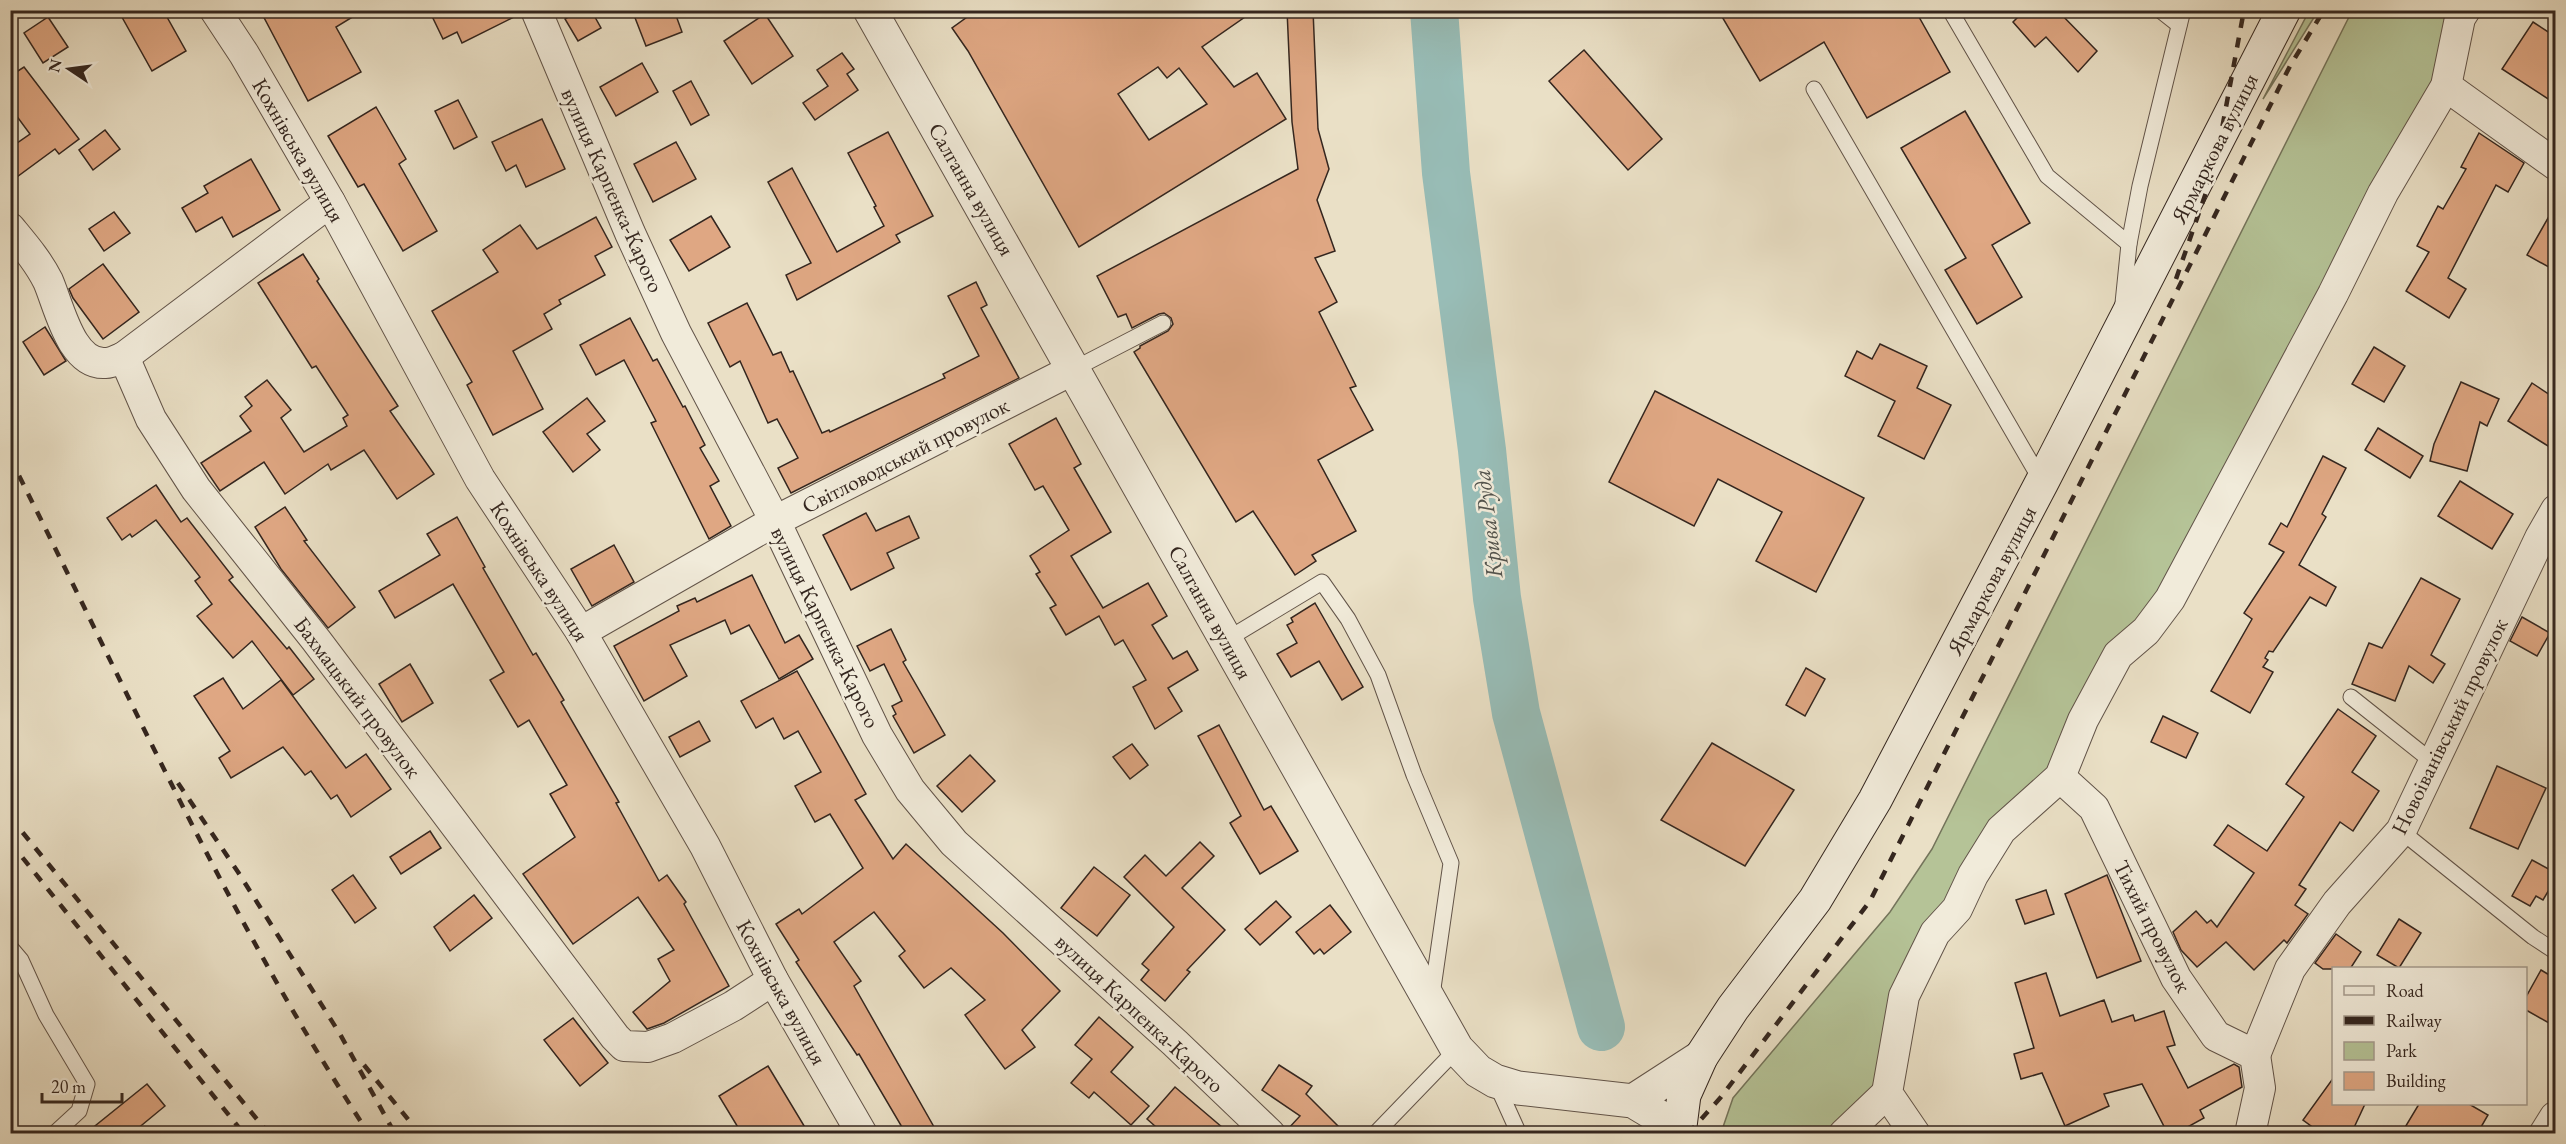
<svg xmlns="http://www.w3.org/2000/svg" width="2566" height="1144" font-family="'EB Garamond',serif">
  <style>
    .green { fill: #b5c397; stroke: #74745b; stroke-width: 1.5 }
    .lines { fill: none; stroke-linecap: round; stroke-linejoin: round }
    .river { stroke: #98bdb7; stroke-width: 48 }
    .building { fill: #dfa783; stroke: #34261f; stroke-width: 1.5; fill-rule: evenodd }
    .service-casing { stroke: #625449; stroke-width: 17 }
    .minor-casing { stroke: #625449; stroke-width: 32 }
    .tertiary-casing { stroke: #625449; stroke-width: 35 }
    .secondary-casing { stroke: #34261f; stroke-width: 35 }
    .service { stroke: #f1ebda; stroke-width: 15 }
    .minor { stroke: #f1ebda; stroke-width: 30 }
    .tertiary { stroke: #f1ebda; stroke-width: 33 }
    .secondary { stroke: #f1ebda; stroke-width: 33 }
    .rail { stroke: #34261f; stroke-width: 4.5; stroke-dasharray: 10 10; stroke-linecap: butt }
    .labels { text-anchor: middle; stroke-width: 5; stroke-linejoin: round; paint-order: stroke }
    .street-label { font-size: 22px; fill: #34261f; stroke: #f1ebda }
    .water-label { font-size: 24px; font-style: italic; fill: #52534d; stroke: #f1ebda }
  </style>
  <rect width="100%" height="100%" fill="#eae0c6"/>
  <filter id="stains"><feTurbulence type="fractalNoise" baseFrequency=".00333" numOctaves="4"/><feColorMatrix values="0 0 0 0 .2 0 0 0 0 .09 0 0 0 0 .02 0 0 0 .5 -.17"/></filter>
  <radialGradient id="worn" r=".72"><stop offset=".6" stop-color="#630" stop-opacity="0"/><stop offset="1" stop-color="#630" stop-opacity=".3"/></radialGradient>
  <!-- green -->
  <g class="green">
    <path d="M2309 10 2318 11 2263 99 2309 11Z"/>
    <path d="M2352 11H2459L2442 86 2056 772 1954 905 1880 1095 1839 1133 1724 1134 1722 1130 1733 1098 1890 912 1932 849Z"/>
  </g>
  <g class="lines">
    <!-- river -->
    <path class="river" d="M1434 10 1446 173 1482 450 1497 598 1516 713 1601 1027"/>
  </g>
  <!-- building -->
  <g class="building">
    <path d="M118 10H163L186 51 152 71Z"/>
    <path d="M260 10H364L336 27 361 72 308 101Z"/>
    <path d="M429 10H519L520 14 462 43 457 32 443 39Z"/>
    <path d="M579 10H591L601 28 578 41 565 19Z"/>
    <path d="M632 10H674L682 32 646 46Z"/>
    <path d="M977 10H1255L1202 47 1234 87 1257 73 1286 119 1079 247 968 51 952 28ZM1158 67 1167 78 1179 68 1207 104 1149 140 1118 94Z"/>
    <path d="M1287 10H1313L1318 129 1329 169 1317 200 1335 251 1315 258 1337 302 1319 312 1356 386 1350 388 1373 430 1318 460 1356 531 1312 555 1316 561 1295 575 1253 511 1236 522 1134 352 1140 348V346L1168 331 1173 324 1171 318 1164 313 1159 314 1132 328 1126 314 1118 317 1097 276 1298 169 1292 122Z"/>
    <path d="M1718 10H1915L1950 72 1867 118 1824 42 1760 81Z"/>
    <path d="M2025 10H2057L2097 51 2078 72 2046 37 2035 47 2013 22Z"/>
    <path d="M765 14 793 56 752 84 724 41Z"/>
    <path d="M48 17 68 47 43 63 24 33Z"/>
    <path d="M2533 22 2556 37V104L2502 69Z"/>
    <path d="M1584 50 1662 139 1628 170 1549 81Z"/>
    <path d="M842 53 854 69 847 74 858 90 815 120 803 103 828 86 817 70Z"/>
    <path d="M642 63 658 92 616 116 600 87Z"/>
    <path d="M24 67 79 139 59 154 55 149 10 182V148L30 134 10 107V76Z"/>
    <path d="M691 81 709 115 691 125 673 91Z"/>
    <path d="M458 100 477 137 454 149 435 111Z"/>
    <path d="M376 107 406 159 399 164 437 231 403 251 364 184 358 187 328 136Z"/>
    <path d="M1965 111 2030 223 1992 245 2022 297 1977 324 1945 270 1966 258 1901 148Z"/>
    <path d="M542 119 565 169 526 187 516 165 506 171 492 142Z"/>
    <path d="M105 130 120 149 93 170 79 150Z"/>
    <path d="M888 132 933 216 896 235 900 242 797 300 786 275 811 263 768 182 792 168 837 252 884 226 874 207 876 206 848 153Z"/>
    <path d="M2479 133 2524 163 2508 192 2496 185 2448 278 2466 289 2449 318 2406 291 2429 252 2417 246 2438 206 2443 209 2466 169 2461 167Z"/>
    <path d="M676 142 696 179 653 202 634 164Z"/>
    <path d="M251 159 280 210 233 237 222 217 196 232 182 208 208 193 204 186Z"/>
    <path d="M2556 204V271L2527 255Z"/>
    <path d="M114 212 130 233 104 251 89 229Z"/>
    <path d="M711 216 730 247 689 271 670 240Z"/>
    <path d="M596 217 612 247 595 256 605 275 559 300 561 304 544 314 552 329 513 351 543 409 493 435 467 385 472 382 432 311 498 272 483 250 520 225 537 249Z"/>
    <path d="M303 254 319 279 317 281 398 406 390 411 434 474 397 499 364 450 331 470 328 464 285 494 264 462 220 491 201 463 251 431 240 416 252 406 245 397 267 380 291 410 281 418 304 452 347 426 343 418 348 415 316 366 312 368 258 283Z"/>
    <path d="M103 264 139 312 103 339 73 298 69 289Z"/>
    <path d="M976 282 987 305 981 308 1019 378 791 493 778 468 798 458 777 419 768 423 740 361 730 367 708 323 747 303 773 355 781 352 790 372 793 371 822 433 829 430 830 432 945 378 943 374 979 356 948 296Z"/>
    <path d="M630 318 653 361 657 359 683 407 685 406 705 445 700 448 719 481 710 486 731 526 709 539 651 423 656 421 624 360 596 375 580 345Z"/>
    <path d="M45 327 66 361 44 375 23 342Z"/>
    <path d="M1880 344 1927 366 1917 388 1951 405 1924 459 1878 436 1895 401 1845 376 1857 351 1872 359Z"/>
    <path d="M2374 347 2405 366 2384 402 2352 384Z"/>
    <path d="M2461 382 2499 399 2487 426 2480 422 2467 471 2430 461 2434 444Z"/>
    <path d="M2532 383 2556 399V451L2508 421Z"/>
    <path d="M1655 391 1864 498 1816 592 1756 561 1782 512 1718 479 1694 526 1609 482Z"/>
    <path d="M587 398 605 421 587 434 600 450 573 472 543 432Z"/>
    <path d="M1056 418 1081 464 1074 468 1111 532 1071 556 1103 608 1148 583 1167 616 1152 625 1173 659 1187 651 1198 670 1168 688 1182 711 1155 729 1133 687 1146 680 1123 640 1115 645 1099 616 1066 635 1050 608 1056 605 1036 574 1040 572 1030 556 1069 530 1043 486 1035 490 1009 444Z"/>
    <path d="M2378 428 2423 456 2410 478 2365 450Z"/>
    <path d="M2323 456 2346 468 2322 514 2326 517 2299 565 2336 587 2326 606 2310 597 2273 652 2269 651 2265 658 2268 660 2263 667 2273 672 2250 713 2211 691 2252 619 2244 613 2284 552 2269 544 2281 523 2287 527Z"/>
    <path d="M2460 481 2513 514 2492 549 2438 516Z"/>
    <path d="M156 485 181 522 187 518 233 577 229 580 287 649 289 647 314 679 293 695 252 641 233 658 197 616 212 604 195 581 200 577 156 520 132 537 130 534 122 540 107 518Z"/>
    <path d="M285 507 307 540 304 541 355 607 328 628 281 569 255 527Z"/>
    <path d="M866 513 876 531 909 516 919 538 887 553 894 568 851 590 823 535Z"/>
    <path d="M457 517 485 567 483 568 533 655 536 653 564 700 561 702 619 802 616 803 659 881 667 875 686 902 684 904 729 986 664 1023 647 1029 633 1012 670 981 658 959 674 950 638 897 573 944 523 874 575 837 550 794 567 785 529 720 518 727 490 680 504 672 453 584 395 618 379 591 440 555 427 534Z"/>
    <path d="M614 545 634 582 592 606 571 569Z"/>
    <path d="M752 575 785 643 799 635 813 659 779 679 749 625 731 634 725 620 670 645 687 676 644 701 614 646 679 611 677 606 695 598 697 602Z"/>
    <path d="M2421 578 2460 599 2431 655 2445 664 2433 683 2409 666 2395 701 2352 684 2369 643 2382 648Z"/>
    <path d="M1315 603 1363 687 1342 700 1319 661 1291 677 1277 654 1297 643 1287 625 1293 622 1291 618Z"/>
    <path d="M2522 617 2550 633 2537 656 2510 641Z"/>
    <path d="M891 629 906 660 903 662 945 735 914 753 893 716 896 714 892 706 902 701 884 664 870 671 857 646Z"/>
    <path d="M410 664 433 703 402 722 379 684Z"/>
    <path d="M1806 668 1825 679 1805 716 1786 705Z"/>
    <path d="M797 671 866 794 855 800 893 859 906 844 1003 933 1060 991 1022 1030 1035 1047 1005 1069 965 1015 985 1000 951 968 924 988 899 956 905 951 874 912 834 942 861 981 854 986 938 1134H906L859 1054 857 1055 796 962 799 960 776 924 799 909 802 914 863 868 830 814 815 822 795 786 821 772 798 731 784 739 773 718 756 728 741 701Z"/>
    <path d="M223 678 243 709 281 680 346 768 366 754 391 789 351 817 337 795 331 799 311 771 305 775 283 747 231 778 219 758 230 751 194 696Z"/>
    <path d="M2338 709 2376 736 2352 772 2379 791 2353 831 2340 822 2299 885 2306 889 2295 905 2308 914 2287 943 2284 940 2254 970 2226 942 2197 967 2181 950 2173 932 2196 911 2207 923 2211 920 2217 927 2254 873 2214 845 2228 825 2267 851 2304 797 2286 784Z"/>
    <path d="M2163 716 2198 733 2186 758 2151 742Z"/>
    <path d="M699 721 710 741 680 757 669 737Z"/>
    <path d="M1219 725 1264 810 1271 806 1298 851 1260 874 1230 823 1241 816 1198 736Z"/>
    <path d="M1712 743 1794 790 1745 866 1661 820Z"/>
    <path d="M1132 744 1148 765 1130 779 1113 757Z"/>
    <path d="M970 755 995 781 962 812 937 786Z"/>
    <path d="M2497 766 2546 788 2518 849 2470 828Z"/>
    <path d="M430 831 441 848 401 874 390 857Z"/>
    <path d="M1200 842 1214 856 1182 888 1225 930 1187 970 1190 972 1165 1001 1141 980 1149 970 1142 964 1174 927 1124 877 1145 855 1166 876Z"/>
    <path d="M2532 860 2556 873V878L2543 900 2536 896 2530 906 2512 896Z"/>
    <path d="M1094 867 1130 895 1097 936 1061 908Z"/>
    <path d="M353 875 376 908 355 923 332 890Z"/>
    <path d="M2107 875 2141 961 2097 978 2065 894Z"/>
    <path d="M2046 890 2054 914 2025 924 2016 900Z"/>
    <path d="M474 895 492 918 450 951 434 927Z"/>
    <path d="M1276 901 1291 917 1260 945 1245 929Z"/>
    <path d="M1330 905 1351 932 1324 954 1320 949 1314 954 1296 932Z"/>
    <path d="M2399 919 2421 933 2399 968 2377 955Z"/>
    <path d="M2336 934 2361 952 2350 969H2323L2315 963Z"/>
    <path d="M2541 970 2556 979V1027L2526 1010V997Z"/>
    <path d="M2046 973 2060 1016 2104 1000 2112 1022 2133 1015 2135 1021 2164 1011 2175 1045 2167 1047 2188 1088 2234 1064 2239 1067 2242 1087 2200 1110 2204 1118 2175 1134H2168L2142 1084 2104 1094 2109 1106 2065 1126 2042 1073 2021 1079 2014 1054 2034 1048 2015 983Z"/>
    <path d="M1099 1017 1133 1047 1111 1072 1149 1106 1131 1125 1094 1092 1089 1098 1071 1083 1092 1059 1075 1045Z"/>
    <path d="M573 1018 608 1063 580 1086 544 1040Z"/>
    <path d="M1279 1065 1312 1086 1306 1094 1346 1134H1287V1130L1300 1116 1262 1090Z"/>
    <path d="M768 1066 809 1134H742L719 1096Z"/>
    <path d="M2334 1077V1104H2365L2351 1134H2322L2303 1120Z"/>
    <path d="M147 1084 165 1106 131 1134H85Z"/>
    <path d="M1175 1087 1230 1134H1164L1147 1119Z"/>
    <path d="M2419 1104H2469L2488 1115 2477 1134H2401Z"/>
  </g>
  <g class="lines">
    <defs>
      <g id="service">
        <path d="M1950 10 2047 176 2129 244"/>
        <path d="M2160 10 2179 25"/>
        <path d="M1814 89 2042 482"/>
        <path d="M2123 303 2129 244 2140 186 2183 10"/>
        <path d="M1074 369 1163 323"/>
        <path d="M1226 640 1322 582 1348 619 1378 675 1414 775 1451 863 1432 995"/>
        <path d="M2351 697 2434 763"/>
        <path d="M2401 831 2533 937 2556 952"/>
        <path d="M10 947 21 960 46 1015 87 1084 79 1111 54 1134"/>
        <path d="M1496 1083 1519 1134"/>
        <path d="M1375 1134 1457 1049"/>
      </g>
      <g id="minor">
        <path d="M215 10 244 54 330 202 480 479 581 632 705 846 773 980 862 1134"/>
        <path d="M536 10 630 233 676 333 775 521 877 735 910 790 954 843 1175 1043 1270 1134"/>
        <path d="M2446 86 2556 165"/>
        <path d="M10 228C24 245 38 261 48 281 59 306 71 366 106 363 112 363 119 359 124 357L151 419 196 489 316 640 615 1037 624 1046 648 1047 673 1038 733 1006 773 980"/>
        <path d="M124 357 330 202"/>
        <path d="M581 632 775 521 1074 369"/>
        <path d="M2060 777 2094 808 2176 978 2216 1036 2255 1055 2260 1088 2250 1134"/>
        <path d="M2255 1055 2290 969 2337 903 2401 831 2540 538 2556 510"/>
        <path d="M1844 1134 1887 1093"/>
        <path d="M1915 1134 1887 1093 1904 996 1935 933 1957 909 1973 875 2001 830 2060 777 2083 720 2118 655 2146 631 2170 599 2333 294 2383 193 2446 86 2460 18 2465 10"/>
      </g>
      <g id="tertiary">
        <path d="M870 10 1457 1049 1478 1071 1495 1081 1518 1088 1633 1101 1678 1128"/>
        <path d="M1633 1101 1701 1057"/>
        <path d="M2546 1134 2556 1118"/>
      </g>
      <path id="secondary" d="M1679 1134 1684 1095 1701 1057 1733 1008 1815 900 1875 800 2042 482 2284 10"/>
    </defs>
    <!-- service casing -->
    <use href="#service" class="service-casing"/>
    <!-- minor casing -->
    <use href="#minor" class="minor-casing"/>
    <!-- tertiary casing -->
    <use href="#tertiary" class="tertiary-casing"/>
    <!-- secondary casing -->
    <use href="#secondary" class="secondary-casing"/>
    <!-- service -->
    <use href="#service" class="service"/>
    <!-- minor -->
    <use href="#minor" class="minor"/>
    <!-- tertiary -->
    <use href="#tertiary" class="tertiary"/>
    <!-- secondary -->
    <use href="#secondary" class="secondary"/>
    <!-- rail -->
    <g class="rail">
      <path d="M2176 279 2210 181 2221 134 2244 10"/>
      <path d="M10 458C126 686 228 920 369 1134"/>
      <path d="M178 783 238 872 340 1034 395 1134"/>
      <path d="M10 817 269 1134"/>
      <path d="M10 842 244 1134"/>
      <path d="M364 1065 420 1134"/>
      <path d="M1688 1134 1721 1097 1870 901 2290 66 2324 10"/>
    </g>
  </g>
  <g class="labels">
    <!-- street labels -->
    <g class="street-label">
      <text transform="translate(2214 148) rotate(-63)" y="8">Ярмаркова вулиця</text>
      <text transform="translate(299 150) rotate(60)" y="8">Кохнівська вулиця</text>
      <text transform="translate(972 189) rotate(60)" y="8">Салганна вулиця</text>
      <text transform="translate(613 190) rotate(66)" y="8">вулиця Карпенка-Карого</text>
      <text transform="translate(905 455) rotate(-27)" y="8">Світловодський провулок</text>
      <text transform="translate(540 571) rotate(57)" y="8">Кохнівська вулиця</text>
      <text transform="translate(1991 580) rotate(-62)" y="8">Ярмаркова вулиця</text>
      <text transform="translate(1211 612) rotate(61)" y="8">Салганна вулиця</text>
      <text transform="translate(826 627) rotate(64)" y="8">вулиця Карпенка-Карого</text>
      <text transform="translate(358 697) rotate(53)" y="8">Бахмацький провулок</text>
      <text transform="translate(2449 726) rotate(-64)" y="8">Новоіванівський провулок</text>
      <text transform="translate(2153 926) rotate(63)" y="8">Тихий провулок</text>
      <text transform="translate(782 992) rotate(61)" y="8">Кохнівська вулиця</text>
      <text transform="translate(1140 1013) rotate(43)" y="8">вулиця Карпенка-Карого</text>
    </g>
    <!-- water labels -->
    <g class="water-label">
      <text transform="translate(1488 524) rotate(-97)" y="8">Крива Руда</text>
    </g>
  </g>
  <!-- margin -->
  <rect width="2566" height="1144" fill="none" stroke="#eae0c6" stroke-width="36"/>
  <rect x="12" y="12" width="2542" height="1120" fill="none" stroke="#34261f" stroke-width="3"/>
  <rect x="18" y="18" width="2530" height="1108" fill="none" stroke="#34261f" stroke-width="1.5"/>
  <!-- legend -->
  <rect x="2332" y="967" width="195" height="138" fill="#f1ebda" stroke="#a59c8f" stroke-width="1.5"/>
  <rect x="2344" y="986" width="30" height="9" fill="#f1ebda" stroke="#a59c8f" stroke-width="1.5"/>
  <text x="2386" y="997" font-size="18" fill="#34261f">Road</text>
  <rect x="2344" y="1016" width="30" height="9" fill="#34261f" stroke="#a59c8f" stroke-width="1.5"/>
  <text x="2386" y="1027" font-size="18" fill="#34261f">Railway</text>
  <rect x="2344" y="1042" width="30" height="18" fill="#b5c397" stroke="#a59c8f" stroke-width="1.5"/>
  <text x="2386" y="1057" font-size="18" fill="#34261f">Park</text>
  <rect x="2344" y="1072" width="30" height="18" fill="#dfa783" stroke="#a59c8f" stroke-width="1.5"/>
  <text x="2386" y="1087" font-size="18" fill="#34261f">Building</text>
  <!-- north arrow -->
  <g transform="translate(69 69) rotate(283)" stroke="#f1ebda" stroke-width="4.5" paint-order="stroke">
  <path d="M0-4.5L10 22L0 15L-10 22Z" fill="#34261f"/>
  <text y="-9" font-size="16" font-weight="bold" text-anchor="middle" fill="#34261f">N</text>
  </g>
  <!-- scale -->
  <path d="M42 1093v9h80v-9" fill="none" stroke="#34261f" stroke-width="3"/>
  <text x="51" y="1093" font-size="18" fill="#34261f" stroke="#f1ebda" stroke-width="4.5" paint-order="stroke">20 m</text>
  <rect width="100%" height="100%" filter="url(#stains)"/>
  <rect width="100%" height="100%" fill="url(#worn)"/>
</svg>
